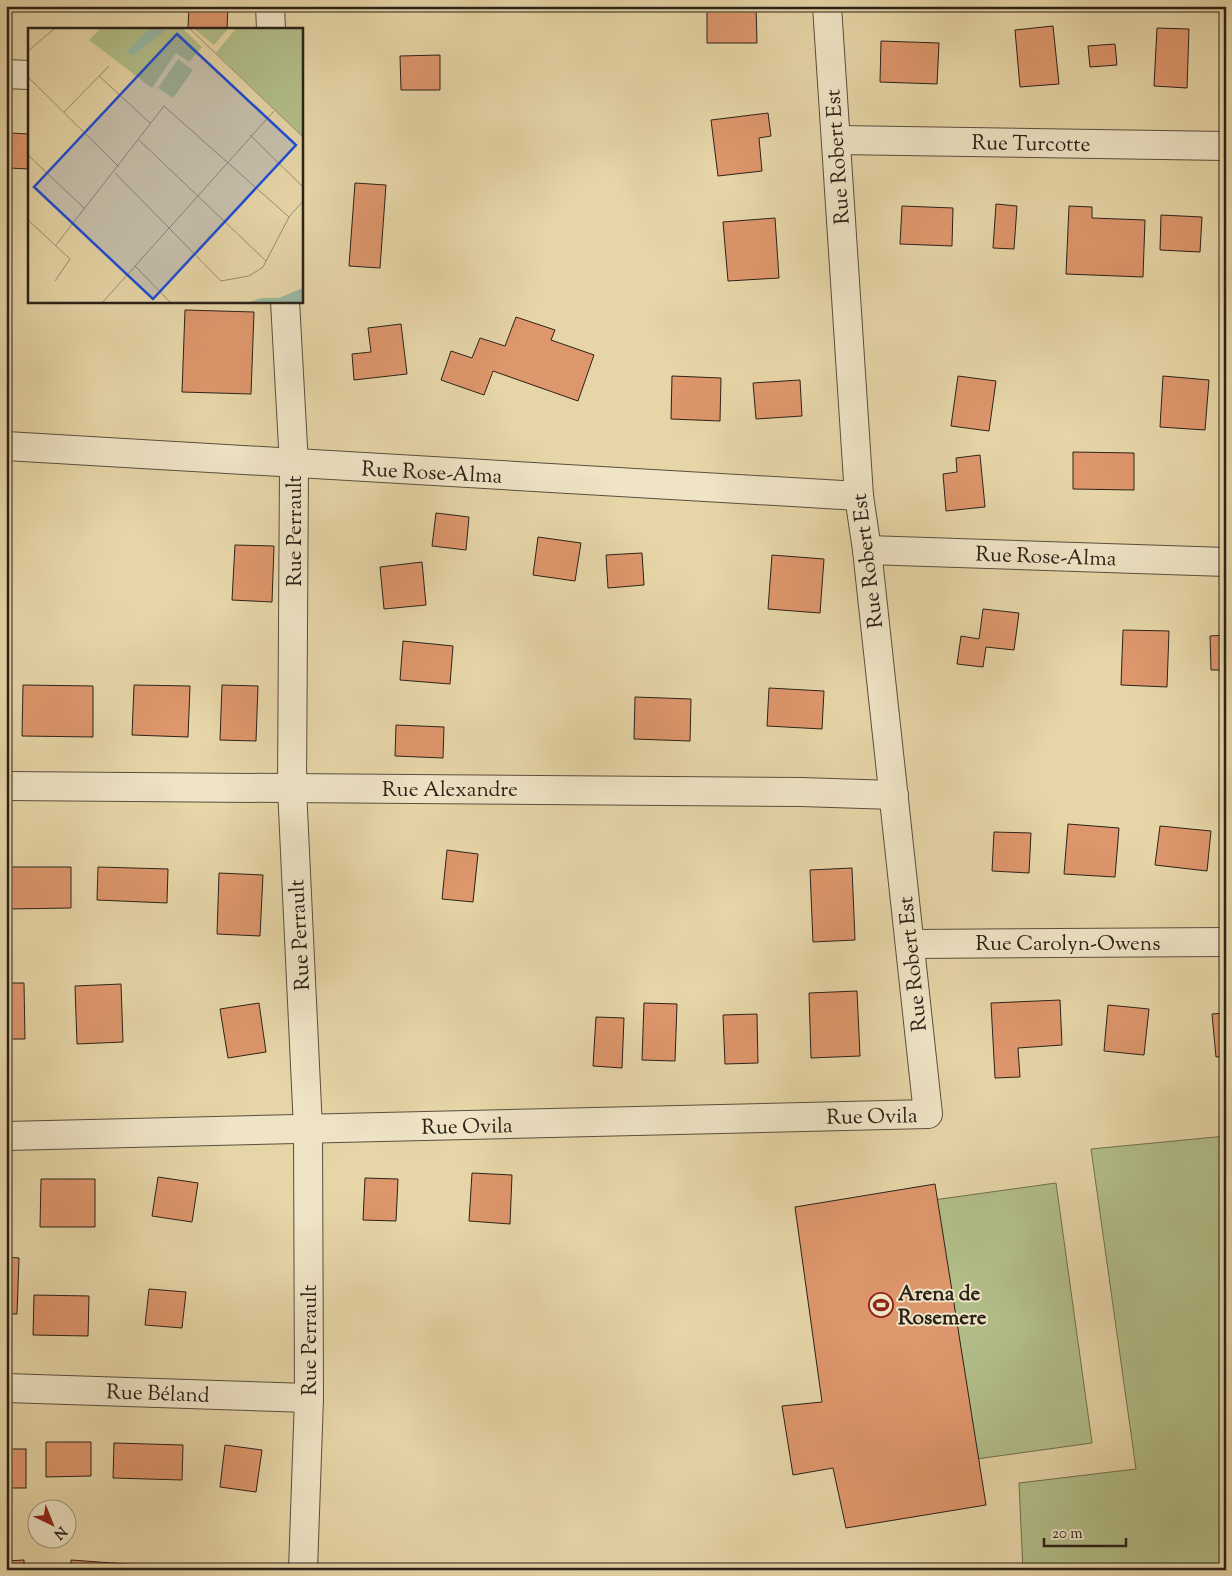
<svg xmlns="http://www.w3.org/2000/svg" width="1232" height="1576" font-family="'Sorts Mill Goudy',serif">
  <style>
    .green { fill: #b2be89; stroke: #6e7050 }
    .building { fill: #de966c; stroke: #2b2218 }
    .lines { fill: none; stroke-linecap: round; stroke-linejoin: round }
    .minor-casing { stroke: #5a4f3c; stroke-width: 30 }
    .minor { stroke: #efe4c6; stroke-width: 28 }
    .labels { text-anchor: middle; stroke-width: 4; stroke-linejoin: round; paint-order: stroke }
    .street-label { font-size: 21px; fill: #2b2218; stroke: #efe4c6 }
    .poi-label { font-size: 21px; font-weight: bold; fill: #2b2218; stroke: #efe4c6; text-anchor: start }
    .inset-road { fill: none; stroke: #9b8d6e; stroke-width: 1 }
    .view { fill: #1d4ed8; fill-opacity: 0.15; stroke: #1d4ed8; stroke-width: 2.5 }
    .inset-edge { fill: none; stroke: #2b2218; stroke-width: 2.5 }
  </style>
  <rect width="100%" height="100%" fill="#e6d5a7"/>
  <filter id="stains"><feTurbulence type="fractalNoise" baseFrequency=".004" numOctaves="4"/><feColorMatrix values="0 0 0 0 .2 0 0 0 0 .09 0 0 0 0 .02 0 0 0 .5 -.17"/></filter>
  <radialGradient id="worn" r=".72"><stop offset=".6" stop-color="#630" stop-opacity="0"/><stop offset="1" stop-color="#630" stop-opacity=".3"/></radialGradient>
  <!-- green -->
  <g class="green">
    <path d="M1226 1136V1570H1023L1019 1483 1136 1469 1091 1149Z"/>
    <path d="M1056 1183 1092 1443 955 1462 919 1202Z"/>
  </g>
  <!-- building -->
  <g class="building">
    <rect x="6" y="6" width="5" height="18"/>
    <path d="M189 6H228L227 29H188Z"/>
    <path d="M707 6H756L757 43H707Z"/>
    <path d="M1053 26 1059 84 1020 87 1015 30Z"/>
    <path d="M1157 28 1189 29 1187 88 1154 86Z"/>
    <path d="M881 41 939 43 937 84 880 82Z"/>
    <path d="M1115 44 1117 65 1090 67 1088 46Z"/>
    <path d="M440 55V90H401L400 56Z"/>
    <path d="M768 113 771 136 759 138 762 171 718 176 711 120Z"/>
    <path d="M10 133 29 134V169L9 168Z"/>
    <path d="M355 183 386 185 380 268 349 266Z"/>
    <path d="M996 204 1017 206 1014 249 993 248Z"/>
    <path d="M902 206 953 208 952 246 900 244Z"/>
    <path d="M1069 206 1092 207V218L1145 220 1143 277 1066 274Z"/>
    <path d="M1161 215 1202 217 1200 252 1160 250Z"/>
    <path d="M775 218 779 278 728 281 723 222Z"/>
    <path d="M185 310 254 312 251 394 182 392Z"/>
    <path d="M516 317 555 330 551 340 594 355 578 401 493 371 484 395 441 380 451 351 472 358 480 338 505 346Z"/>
    <path d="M401 324 407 374 354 380 352 354 371 352 368 328Z"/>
    <path d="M672 376 721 378 720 421 671 419Z"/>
    <path d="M958 376 996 381 989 431 951 426Z"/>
    <path d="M1163 376 1209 380 1205 430 1160 427Z"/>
    <path d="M800 380 802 416 756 419 753 383Z"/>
    <path d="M1073 452 1134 453V490L1073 489Z"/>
    <path d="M980 455 985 507 946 511 943 474 957 472 956 458Z"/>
    <path d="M436 513 469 517 466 550 432 546Z"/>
    <path d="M538 537 581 543 575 581 533 575Z"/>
    <path d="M235 545 274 546 272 602 232 600Z"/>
    <path d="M642 553 644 585 608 588 606 555Z"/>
    <path d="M772 555 824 559 820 613 768 609Z"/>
    <path d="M422 562 426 605 384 609 380 567Z"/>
    <path d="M983 609 1019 613 1014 650 986 647 983 667 957 664 961 636 979 639Z"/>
    <path d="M1123 630 1169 631 1167 687 1121 685Z"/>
    <path d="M1226 635V670H1211L1210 636Z"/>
    <path d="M403 641 453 646 450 684 400 680Z"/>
    <path d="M23 685 93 686V737L22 736Z"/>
    <path d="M134 685 190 686 188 737 132 735Z"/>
    <path d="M222 685 258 686 256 741 220 740Z"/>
    <path d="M769 688 824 691 822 729 767 726Z"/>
    <path d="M635 697 691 699 690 741 634 739Z"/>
    <path d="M396 725 444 727 443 758 395 756Z"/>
    <path d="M1068 824 1119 828 1115 877 1064 874Z"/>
    <path d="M1160 826 1211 831 1207 871 1155 865Z"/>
    <path d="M994 832 1031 833 1029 873 992 871Z"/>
    <path d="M447 850 478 854 473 902 442 899Z"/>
    <path d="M6 867H71V908L6 909Z"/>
    <path d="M98 867 168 869 167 903 97 900Z"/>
    <path d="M852 868 855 940 813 942 810 870Z"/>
    <path d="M219 873 263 875 260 936 217 934Z"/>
    <path d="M6 983H24L25 1039H6Z"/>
    <path d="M121 984 123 1042 77 1044 75 986Z"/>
    <path d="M857 991 860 1056 811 1058 809 993Z"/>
    <path d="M1060 1000 1062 1045 1018 1048 1020 1077 995 1078 991 1003Z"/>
    <path d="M259 1003 266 1052 228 1058 220 1009Z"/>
    <path d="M644 1003 677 1004 675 1061 642 1060Z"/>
    <path d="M1108 1005 1149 1009 1144 1055 1104 1051Z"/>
    <path d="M1226 1013V1056L1216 1057 1212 1014Z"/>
    <path d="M757 1014 758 1063 725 1064 723 1015Z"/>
    <path d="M596 1017 624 1018 622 1068 593 1066Z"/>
    <path d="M472 1173 512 1175 510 1224 469 1221Z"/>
    <path d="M158 1177 198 1183 192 1222 152 1216Z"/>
    <path d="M365 1178 398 1179 396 1221 363 1220Z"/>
    <path d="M41 1179H95V1227H40Z"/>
    <path d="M935 1184 986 1505 846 1528 833 1468 793 1475 782 1406 822 1402 795 1207Z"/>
    <path d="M6 1257 19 1258 17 1314H6Z"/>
    <path d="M149 1289 186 1292 182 1328 145 1325Z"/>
    <path d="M34 1295 89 1296 88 1336 33 1335Z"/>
    <path d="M46 1442H91V1476L46 1477Z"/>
    <path d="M114 1443 183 1445 182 1480 113 1478Z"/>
    <path d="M225 1445 262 1450 256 1492 220 1487Z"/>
    <rect x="6" y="1449" width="20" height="39"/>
    <path d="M24 1560V1570H6V1561Z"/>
    <path d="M71 1560 141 1565V1570H71Z"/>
    <path d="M212 1566 260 1567V1570H212Z"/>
  </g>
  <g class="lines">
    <defs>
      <g id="minor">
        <path d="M270 6 271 29"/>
        <path d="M6 74 29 75"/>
        <path d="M837 140 1226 146"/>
        <path d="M285 301 294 465 292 788 308 1129 309 1398 303 1570"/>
        <path d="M6 446 859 496"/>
        <path d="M867 550 1226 562"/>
        <path d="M6 786 801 792 894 795"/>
        <path d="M910 944 1226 942"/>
        <path d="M6 1136 928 1114 867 550 859 496 827 6"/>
        <path d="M6 1388 309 1398"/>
      </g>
    </defs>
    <!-- minor casing -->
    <use href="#minor" class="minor-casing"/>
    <!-- minor -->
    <use href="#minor" class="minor"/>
  </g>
  <!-- icons -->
  <defs>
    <symbol id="stadium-ring" viewBox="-11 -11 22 22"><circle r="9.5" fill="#efe4c6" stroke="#8f2418" stroke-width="1.5"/><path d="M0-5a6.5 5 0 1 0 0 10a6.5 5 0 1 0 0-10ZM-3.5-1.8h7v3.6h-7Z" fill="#8f2418"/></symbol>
  </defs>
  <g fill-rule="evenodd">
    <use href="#stadium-ring" x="867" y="1291" width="28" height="28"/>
  </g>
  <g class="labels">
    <!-- street labels -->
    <g class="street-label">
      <text transform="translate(1031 143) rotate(1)" y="7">Rue Turcotte</text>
      <text transform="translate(837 157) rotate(-94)" y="7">Rue Robert Est</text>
      <text transform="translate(432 472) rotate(3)" y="7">Rue Rose-Alma</text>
      <text transform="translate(294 531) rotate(-90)" y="7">Rue Perrault</text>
      <text transform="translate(1046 556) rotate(2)" y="7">Rue Rose-Alma</text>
      <text transform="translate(867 561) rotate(-97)" y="7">Rue Robert Est</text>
      <text x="450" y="796">Rue Alexandre</text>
      <text transform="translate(299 935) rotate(-93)" y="7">Rue Perrault</text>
      <text x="1068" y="950">Rue Carolyn-Owens</text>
      <text transform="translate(912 964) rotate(-96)" y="7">Rue Robert Est</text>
      <text transform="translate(872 1116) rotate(-1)" y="7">Rue Ovila</text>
      <text transform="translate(467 1126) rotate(-1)" y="7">Rue Ovila</text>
      <text transform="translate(309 1340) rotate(-90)" y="7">Rue Perrault</text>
      <text transform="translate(158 1393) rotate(2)" y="7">Rue Béland</text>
    </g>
    <!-- poi labels -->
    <g class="poi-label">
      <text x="898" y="1300">Arena de<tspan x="898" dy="24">Rosemere</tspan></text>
    </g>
  </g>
  <!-- overview -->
  <g transform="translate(28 28)">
    <rect width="275" height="275" fill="#e6d5a7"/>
    <path d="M73 0H154L174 19 161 34 148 25 124 60 61 12ZM165 0H201L186 17ZM208 0H275V109L188 25ZM150 31 165 42 145 70 130 60Z" fill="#b2be89"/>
    <path d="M121 0 138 2 105 28 99 24ZM275 260V275H218L234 270H251Z" fill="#97b9a3"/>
    <path class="inset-road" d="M161 0 275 109M0 23 27 0M71 48 123 96M0 49 91 139M36 84 81 38M222 107 275 159M111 112 238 233M0 127 57 181M87 145 193 253 221 248 235 239 261 189 275 173M0 192 42 231 27 253M28 217 136 78 261 189M107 238 143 275M74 275 246 83"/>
    <path class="view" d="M149 6 268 117 125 271 6 159Z"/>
    <rect width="275" height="275" class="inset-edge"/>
  </g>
  <!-- margin -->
  <rect width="1232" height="1576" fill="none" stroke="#e6d5a7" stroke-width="25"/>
  <rect x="8" y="8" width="1217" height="1561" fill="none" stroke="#2b2218" stroke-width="2.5"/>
  <rect x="12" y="12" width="1207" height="1551" fill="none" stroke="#2b2218"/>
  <!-- north arrow -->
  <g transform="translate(52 1524) rotate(137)"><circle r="24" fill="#efe4c6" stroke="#a19680"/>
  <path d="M0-4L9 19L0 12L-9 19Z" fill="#8f2418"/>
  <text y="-8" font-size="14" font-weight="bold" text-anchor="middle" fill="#2b2218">N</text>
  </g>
  <!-- scale -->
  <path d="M1044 1538v8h82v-8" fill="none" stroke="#2b2218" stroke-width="2.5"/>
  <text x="1052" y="1538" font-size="15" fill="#2b2218" stroke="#efe4c6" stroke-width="4" paint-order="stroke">20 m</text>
  <rect width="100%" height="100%" filter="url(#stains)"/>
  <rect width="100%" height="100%" fill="url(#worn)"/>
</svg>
